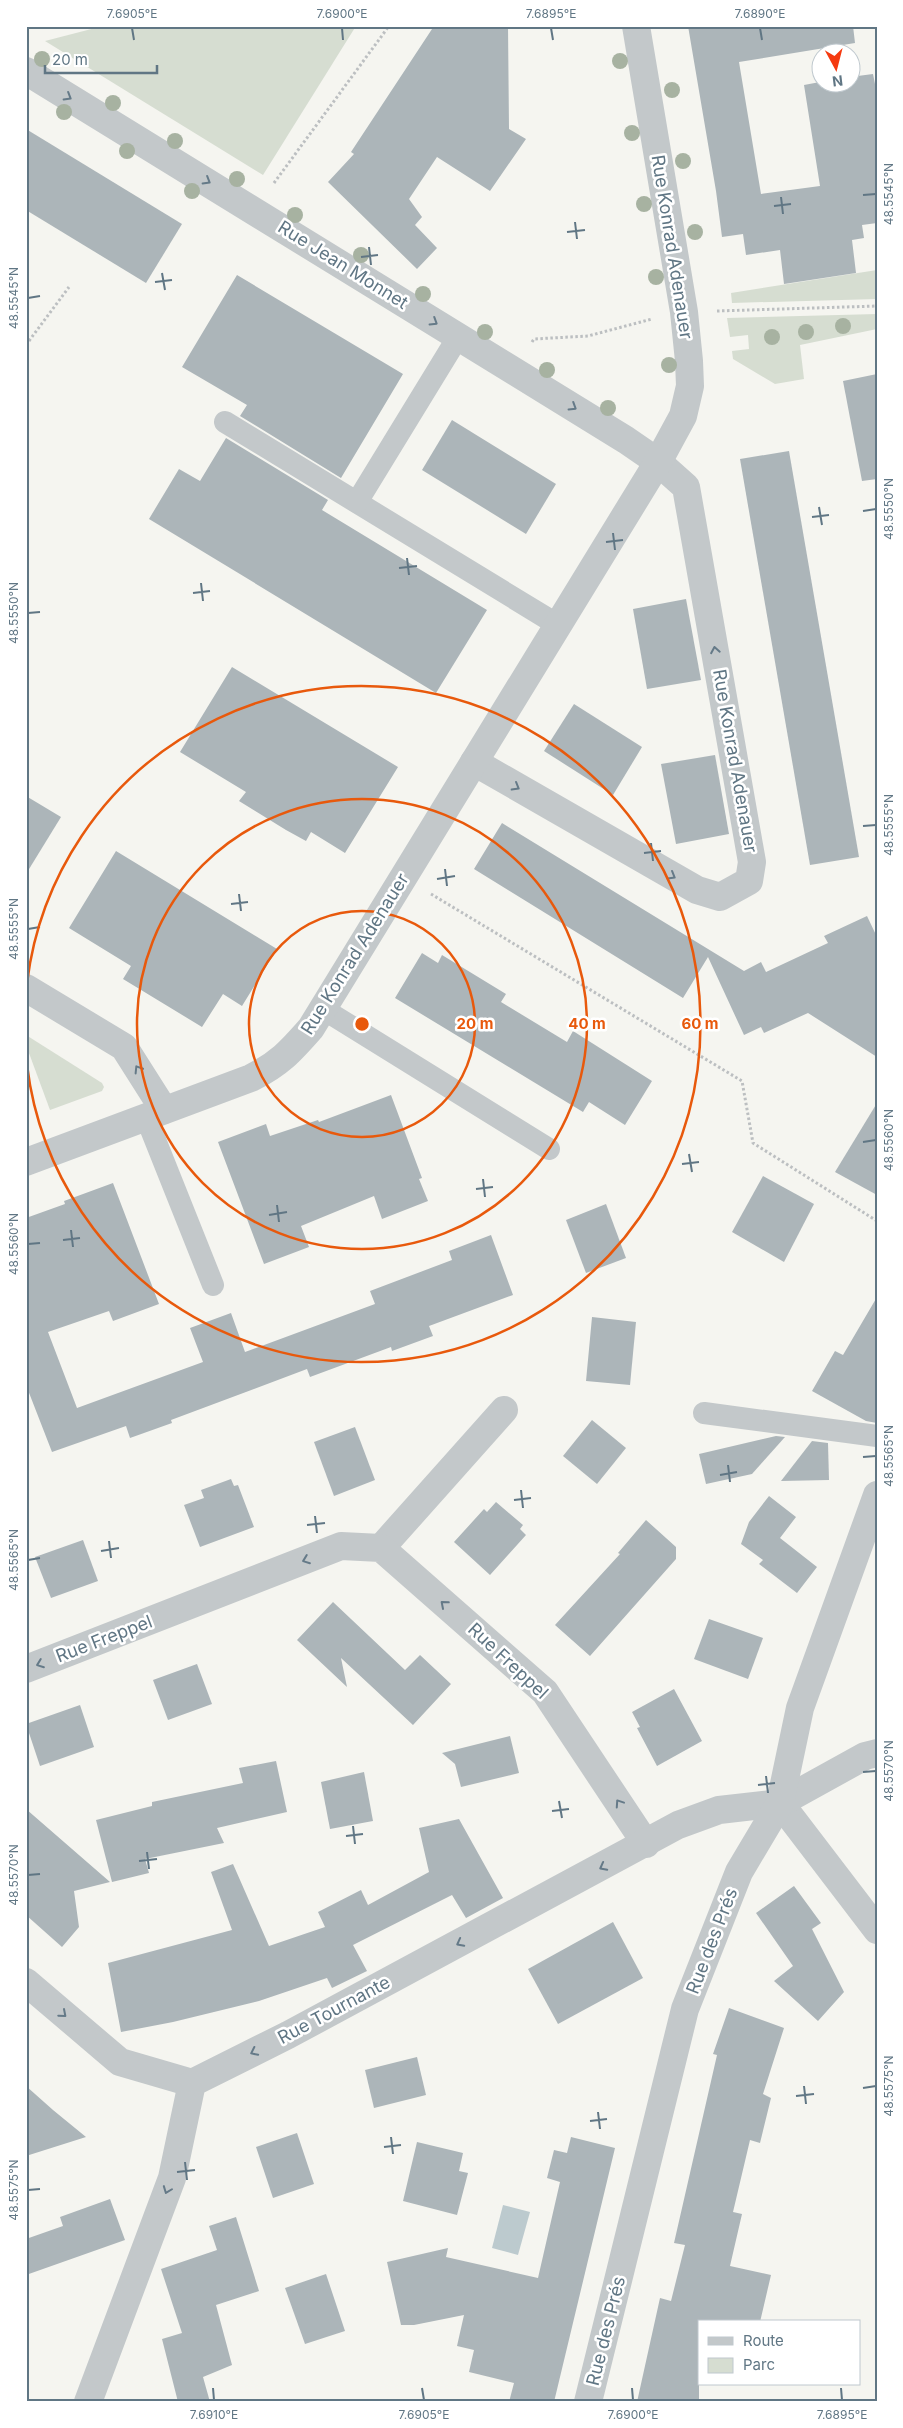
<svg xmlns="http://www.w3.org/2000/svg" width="903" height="2428" font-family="Inter,sans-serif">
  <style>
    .green { fill: #d6ddd1 }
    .water { fill: #bccace }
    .building { fill: #acb5b9 }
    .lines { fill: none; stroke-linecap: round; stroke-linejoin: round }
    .path { stroke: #bcbfc1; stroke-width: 3; stroke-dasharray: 2.5 2.5; stroke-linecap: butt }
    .service { stroke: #c3c8ca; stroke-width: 22 }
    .minor { stroke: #c3c8ca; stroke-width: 28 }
    .tree { fill: #a7b2a1 }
    .oneway { stroke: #657a88 }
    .ticks { fill: none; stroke: #607684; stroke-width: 2 }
    .ring { fill: none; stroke: #e8590c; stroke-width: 2.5 }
    .labels { text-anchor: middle; stroke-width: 5; stroke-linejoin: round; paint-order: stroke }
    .street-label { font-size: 18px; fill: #607684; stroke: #fff }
    .centre { fill: #e8590c; stroke: #fff; stroke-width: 2.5 }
    .ring-label { font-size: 15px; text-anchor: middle; font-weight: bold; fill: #e8590c; stroke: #fff; stroke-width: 5; stroke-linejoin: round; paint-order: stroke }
    .neatline { fill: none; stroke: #607684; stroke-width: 2 }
    .ticks-label { font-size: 12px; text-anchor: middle; fill: #607684 }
  </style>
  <rect width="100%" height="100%" fill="#f5f5f0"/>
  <!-- green -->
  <g class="green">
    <path d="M103 26H356L263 175 45 41Z"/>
    <path d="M877 270V299L732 303 731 293Z"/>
    <path d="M877 314V329L800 345 804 379 775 384 733 359 732 351 749 349 748 335 730 337 727 318Z"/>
    <path d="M26 1035 102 1083 104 1087 102 1091 50 1110 26 1045Z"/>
  </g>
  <!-- water -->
  <path class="water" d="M503 2205 530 2212 518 2255 492 2248Z"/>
  <!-- building -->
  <g class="building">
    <path d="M434 26H508L509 129 526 139 490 191 437 157 409 199 422 217 415 225 437 248 417 269 328 182 354 154 351 152Z"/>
    <path d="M688 26H853L855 43 739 62 761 194 820 186 804 85 820 82H850V77L873 74 877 94V223L862 225 864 238 852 240 856 273 784 284 780 250 746 255 743 234 722 237 716 191Z"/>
    <path d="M26 129 182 224 146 283 26 210Z"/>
    <path d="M237 275 403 374 341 478 240 416 247 405 182 367Z"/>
    <path d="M877 374V479L862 481 843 381Z"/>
    <path d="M452 420 556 484 526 534 422 470Z"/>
    <path d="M226 438 328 500 322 510 487 610 436 693 149 519 179 469 200 481Z"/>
    <path d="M789 451 859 857 810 865 740 459Z"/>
    <path d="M686 599 701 680 647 689 633 609Z"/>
    <path d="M232 667 398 767 345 853 311 832 306 841 286 830 239 801 246 792 180 752Z"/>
    <path d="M574 704 642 747 613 795 544 751Z"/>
    <path d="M715 755 729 834 676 844 661 764Z"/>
    <path d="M26 796 61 817 26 874Z"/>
    <path d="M502 823 744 971 761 962 766 972 828 943 824 936 867 916 877 937V1057L808 1013 764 1033 761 1027 744 1035 708 957 683 998 474 869Z"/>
    <path d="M116 851 277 949 242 1006 223 994 202 1027 123 979 131 966 69 928Z"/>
    <path d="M422 953 438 963 442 955 506 994 501 1002 567 1042 573 1031 652 1081 625 1125 589 1102 583 1112 395 998Z"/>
    <path d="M391 1095 422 1178 419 1179 428 1201 382 1219 374 1196 301 1226 309 1247 264 1264 218 1142 266 1124 270 1136 318 1120 319 1122Z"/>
    <path d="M877 1103V1195L835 1172Z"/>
    <path d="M763 1176 814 1204 784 1262 732 1232Z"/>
    <path d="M113 1183 159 1304 113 1321 109 1311 48 1332 77 1408 203 1362 190 1328 231 1313 245 1352 375 1304 370 1291 452 1260 449 1251 491 1235 513 1295 429 1326 433 1336 392 1351 391 1347 310 1377 307 1369 171 1420 172 1423 130 1438 126 1426 52 1452 26 1385V1218L65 1204 64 1201Z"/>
    <path d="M606 1204 626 1258 586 1273 566 1220Z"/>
    <path d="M877 1297V1423L866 1421 812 1391 835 1351 843 1355Z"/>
    <path d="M592 1317 636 1322 630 1385 586 1381Z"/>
    <path d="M592 1420 626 1448 597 1484 563 1456Z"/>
    <path d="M355 1427 375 1480 334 1496 314 1442Z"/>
    <path d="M776 1436 785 1437 752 1474 706 1484 699 1454Z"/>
    <path d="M812 1441 828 1443 829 1480 781 1481Z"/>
    <path d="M231 1479 234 1486 238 1485 254 1527 200 1547 184 1505 204 1498 201 1490Z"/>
    <path d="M769 1496 796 1517 780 1538 817 1567 797 1593 759 1564 763 1560 741 1544 749 1522Z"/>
    <path d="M496 1502 523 1525 520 1529 526 1535 490 1575 454 1542 484 1509 487 1512Z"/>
    <path d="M646 1520 676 1547V1559L590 1656 555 1625 620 1554 618 1553Z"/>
    <path d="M83 1540 98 1581 51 1598 35 1557Z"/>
    <path d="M333 1602 405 1670 420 1655 451 1684 413 1725 341 1658 347 1687 297 1640Z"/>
    <path d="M709 1619 763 1638 748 1679 694 1659Z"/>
    <path d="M197 1664 212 1704 168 1720 153 1680Z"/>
    <path d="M674 1689 702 1741 657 1766 637 1728 640 1727 632 1712Z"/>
    <path d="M80 1705 94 1747 40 1766 26 1724Z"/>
    <path d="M510 1736 519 1773 461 1787 455 1764 442 1753Z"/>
    <path d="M276 1761 287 1812 217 1828 224 1843 145 1859 149 1873 112 1882 96 1820 152 1806V1802L243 1783 239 1768Z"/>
    <path d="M364 1772 373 1821 330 1829 321 1782Z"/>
    <path d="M26 1809 110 1882 74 1891 79 1927 62 1947 26 1915Z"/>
    <path d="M459 1819 503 1898 466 1918 452 1895 353 1945 367 1971 332 1988 327 1978 259 2001 173 2022 121 2032 108 1963 232 1930 211 1872 233 1864 269 1946 325 1927 318 1912 361 1890 368 1905 429 1872 419 1828Z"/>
    <path d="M794 1886 821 1923 812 1929 844 1992 818 2021 774 1981 793 1966 756 1913Z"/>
    <path d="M613 1922 643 1978 558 2024 528 1969Z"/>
    <path d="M729 2008 784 2028 763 2094 771 2098 760 2143 750 2140 733 2212 742 2214 730 2266 771 2275 760 2322H699V2402H637L660 2298 671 2301 685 2245 674 2243 717 2055 713 2054Z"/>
    <path d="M417 2057 426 2095 374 2108 365 2070Z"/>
    <path d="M26 2086 53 2110 86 2137 26 2156Z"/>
    <path d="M297 2133 314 2184 273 2198 256 2147Z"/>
    <path d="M571 2137 615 2148 554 2402H509L514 2383 469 2372 474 2350 457 2346 464 2315 414 2325H401L387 2262 448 2248 446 2257 538 2278 560 2182 547 2178 554 2150 567 2153Z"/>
    <path d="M417 2142 463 2153 459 2171 468 2173 457 2215 403 2201Z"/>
    <path d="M110 2199 125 2240 26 2275V2239L63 2226 60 2217Z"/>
    <path d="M236 2217 259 2291 216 2305 232 2365 203 2377 210 2402H178L162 2339 182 2333 161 2269 217 2250 209 2226Z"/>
    <path d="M326 2274 345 2331 305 2344 285 2288Z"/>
  </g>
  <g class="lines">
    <!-- path -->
    <g class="path">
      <path d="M274 183 389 26"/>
      <path d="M717 311 877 306"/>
      <path d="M532 342 534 339 588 336 652 319"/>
      <path d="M26 345 69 287"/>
      <path d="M431 894 742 1081 753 1143 877 1221"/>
    </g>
    <!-- service -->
    <g class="service">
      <path d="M225 422 558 625"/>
      <path d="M357 502 458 337"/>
      <path d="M323 1009 549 1149"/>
      <path d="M146 1117 213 1285"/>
      <path d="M704 1413 877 1436"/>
    </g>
    <!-- minor -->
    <g class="minor">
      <path d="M26 71 626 440 658 462 686 487 752 862 749 881 720 897 697 890 474 762"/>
      <path d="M26 988 124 1047 164 1110"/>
      <path d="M26 1162 251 1078C279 1064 290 1052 311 1028L658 462 683 416 690 386 689 361 684 312 636 26"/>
      <path d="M381 1548 504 1410"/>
      <path d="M26 1669 341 1546 381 1548 545 1692 646 1844"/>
      <path d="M780 1803 877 1930"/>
      <path d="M26 1982 120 2062 192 2083"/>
      <path d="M88 2402 172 2178 192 2083 288 2035 678 1825 719 1810 780 1803 865 1756 877 1753"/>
      <path d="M588 2402 685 2009 739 1872 780 1803 800 1708 877 1495"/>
    </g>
  </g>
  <!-- trees -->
  <g class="tree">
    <circle cx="42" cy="59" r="8"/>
    <circle cx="620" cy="61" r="8"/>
    <circle cx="672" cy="90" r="8"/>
    <circle cx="113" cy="103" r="8"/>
    <circle cx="64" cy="112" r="8"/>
    <circle cx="632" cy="133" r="8"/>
    <circle cx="175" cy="141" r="8"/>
    <circle cx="127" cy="151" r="8"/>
    <circle cx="683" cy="161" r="8"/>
    <circle cx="237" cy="179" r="8"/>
    <circle cx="192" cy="191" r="8"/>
    <circle cx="644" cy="204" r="8"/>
    <circle cx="295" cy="215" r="8"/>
    <circle cx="695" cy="232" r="8"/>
    <circle cx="361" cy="255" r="8"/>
    <circle cx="656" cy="277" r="8"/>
    <circle cx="423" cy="294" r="8"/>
    <circle cx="843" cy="326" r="8"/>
    <circle cx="485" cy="332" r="8"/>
    <circle cx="806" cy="332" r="8"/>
    <circle cx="772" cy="337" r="8"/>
    <circle cx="669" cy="365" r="8"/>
    <circle cx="547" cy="370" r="8"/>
    <circle cx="608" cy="408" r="8"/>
  </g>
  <!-- one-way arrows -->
  <defs><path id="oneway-chevron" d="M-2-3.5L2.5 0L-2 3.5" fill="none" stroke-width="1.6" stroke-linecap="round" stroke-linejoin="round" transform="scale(1.25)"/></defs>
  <g class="oneway">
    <use href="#oneway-chevron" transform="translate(68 97) rotate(31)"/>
    <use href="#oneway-chevron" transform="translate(207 181) rotate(31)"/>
    <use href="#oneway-chevron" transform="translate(434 322) rotate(32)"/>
    <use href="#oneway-chevron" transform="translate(573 407) rotate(32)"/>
    <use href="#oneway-chevron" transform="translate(715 650) rotate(-100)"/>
    <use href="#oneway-chevron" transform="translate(516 787) rotate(30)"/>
    <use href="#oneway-chevron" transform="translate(672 876) rotate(30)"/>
    <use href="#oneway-chevron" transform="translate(138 1069) rotate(-122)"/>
    <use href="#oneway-chevron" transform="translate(306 1560) rotate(159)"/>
    <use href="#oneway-chevron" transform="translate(444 1604) rotate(-139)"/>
    <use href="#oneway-chevron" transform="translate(40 1664) rotate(159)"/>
    <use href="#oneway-chevron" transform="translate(619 1803) rotate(-124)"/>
    <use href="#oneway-chevron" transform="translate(603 1867) rotate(152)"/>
    <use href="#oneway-chevron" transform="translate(460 1943) rotate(152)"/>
    <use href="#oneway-chevron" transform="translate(63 2014) rotate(41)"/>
    <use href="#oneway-chevron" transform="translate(254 2052) rotate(154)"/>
    <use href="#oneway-chevron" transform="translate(167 2190) rotate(111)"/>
  </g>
  <!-- ticks -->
  <path class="ticks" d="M132 28 134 40M342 28 343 40M551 28 553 40M760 28 762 40M863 195 876 194M781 197 783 214M774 206 791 204M575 222 577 239M567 232 585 230M369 247 371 265M361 257 378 255M162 273 165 290M155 282 172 280M28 298 40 296M819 507 822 525M863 511 876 509M812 517 829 515M613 533 615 550M606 542 623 540M407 558 409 575M399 568 417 566M201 583 203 601M193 593 210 591M28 613 40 612M863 826 876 825M651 843 653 861M644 853 661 851M445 869 447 886M437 879 455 876M239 894 241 911M231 904 248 902M28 929 40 927M863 1142 876 1140M689 1154 692 1172M682 1164 699 1162M483 1179 485 1197M476 1189 493 1187M277 1205 279 1222M269 1215 287 1212M71 1230 73 1247M63 1240 80 1238M28 1244 40 1243M863 1457 876 1456M728 1465 730 1482M720 1475 737 1472M521 1490 523 1508M514 1500 531 1498M315 1516 317 1533M307 1525 325 1523M109 1541 111 1558M101 1551 119 1548M28 1560 40 1558M863 1772 876 1771M766 1776 768 1793M758 1785 775 1783M559 1801 562 1818M552 1811 569 1809M353 1826 355 1844M346 1836 363 1834M147 1852 149 1869M139 1861 157 1859M28 1875 40 1874M804 2086 806 2104M863 2088 876 2086M796 2096 814 2094M598 2112 600 2129M590 2121 607 2119M391 2137 393 2154M384 2147 401 2145M185 2162 187 2180M177 2172 195 2170M28 2190 40 2189M213 2388 214 2400M422 2388 424 2400M632 2388 633 2400M841 2388 842 2400"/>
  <!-- distance rings -->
  <g class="ring">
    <circle cx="362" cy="1024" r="113"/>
    <circle cx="362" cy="1024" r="225"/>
    <path d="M27 983A338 338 0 1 1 27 1065"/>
  </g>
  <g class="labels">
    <!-- street labels -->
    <g class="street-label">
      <text transform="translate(672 247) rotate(81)" y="6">Rue Konrad Adenauer</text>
      <text transform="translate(343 265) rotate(32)" y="6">Rue Jean Monnet</text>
      <text transform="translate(735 761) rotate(80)" y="6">Rue Konrad Adenauer</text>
      <text transform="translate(355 954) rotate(-58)" y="6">Rue Konrad Adenauer</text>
      <text transform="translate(104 1639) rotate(-21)" y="6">Rue Freppel</text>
      <text transform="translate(508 1661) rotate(43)" y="6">Rue Freppel</text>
      <text transform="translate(712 1941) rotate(-69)" y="6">Rue des Prés</text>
      <text transform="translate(334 2010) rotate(-28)" y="6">Rue Tournante</text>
      <text transform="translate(606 2331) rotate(-76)" y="6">Rue des Prés</text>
    </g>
  </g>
  <circle cx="362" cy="1024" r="8" class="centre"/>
  <g class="ring-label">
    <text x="475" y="1029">20 m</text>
    <text x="587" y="1029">40 m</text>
    <text x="700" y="1029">60 m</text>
  </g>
  <!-- border -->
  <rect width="903" height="2428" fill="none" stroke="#ffffff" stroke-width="55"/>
  <!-- legend -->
  <rect x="698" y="2320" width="162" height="65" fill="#ffffff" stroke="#bfc8ce"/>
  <rect x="708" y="2337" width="25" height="8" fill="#c3c8ca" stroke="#bfc8ce"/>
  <text x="743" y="2346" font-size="15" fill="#607684">Route</text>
  <rect x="708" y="2358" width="25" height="15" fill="#d6ddd1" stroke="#bfc8ce"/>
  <text x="743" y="2370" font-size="15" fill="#607684">Parc</text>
  <!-- north arrow -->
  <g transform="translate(836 68) rotate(173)"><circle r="24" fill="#ffffff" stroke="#bfc8ce"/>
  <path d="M0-4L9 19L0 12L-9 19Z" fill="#f53a10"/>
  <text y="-8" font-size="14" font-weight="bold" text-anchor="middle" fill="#607684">N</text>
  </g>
  <!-- scale -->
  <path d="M45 65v8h112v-8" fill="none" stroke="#607684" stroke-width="2.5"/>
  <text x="52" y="65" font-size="15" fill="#607684" stroke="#ffffff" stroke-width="4" paint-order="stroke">20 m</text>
  <rect x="28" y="28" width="848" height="2372" class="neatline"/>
  <g class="ticks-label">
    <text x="132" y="18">7.6905°E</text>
    <text x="342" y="18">7.6900°E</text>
    <text x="551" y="18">7.6895°E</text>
    <text x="760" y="18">7.6890°E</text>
    <text transform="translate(889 194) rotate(-90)" y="4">48.5545°N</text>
    <text transform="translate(14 298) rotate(-90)" y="4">48.5545°N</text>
    <text transform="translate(889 509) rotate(-90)" y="4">48.5550°N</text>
    <text transform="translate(14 613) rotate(-90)" y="4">48.5550°N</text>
    <text transform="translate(889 825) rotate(-90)" y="4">48.5555°N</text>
    <text transform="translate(14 929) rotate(-90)" y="4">48.5555°N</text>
    <text transform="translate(889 1140) rotate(-90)" y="4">48.5560°N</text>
    <text transform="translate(14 1244) rotate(-90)" y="4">48.5560°N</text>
    <text transform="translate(889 1456) rotate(-90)" y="4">48.5565°N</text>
    <text transform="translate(14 1560) rotate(-90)" y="4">48.5565°N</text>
    <text transform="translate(889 1771) rotate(-90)" y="4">48.5570°N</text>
    <text transform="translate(14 1875) rotate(-90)" y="4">48.5570°N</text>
    <text transform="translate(889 2086) rotate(-90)" y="4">48.5575°N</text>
    <text transform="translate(14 2190) rotate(-90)" y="4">48.5575°N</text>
    <text x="214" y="2419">7.6910°E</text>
    <text x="424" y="2419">7.6905°E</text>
    <text x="633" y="2419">7.6900°E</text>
    <text x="842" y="2419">7.6895°E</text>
  </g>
</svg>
